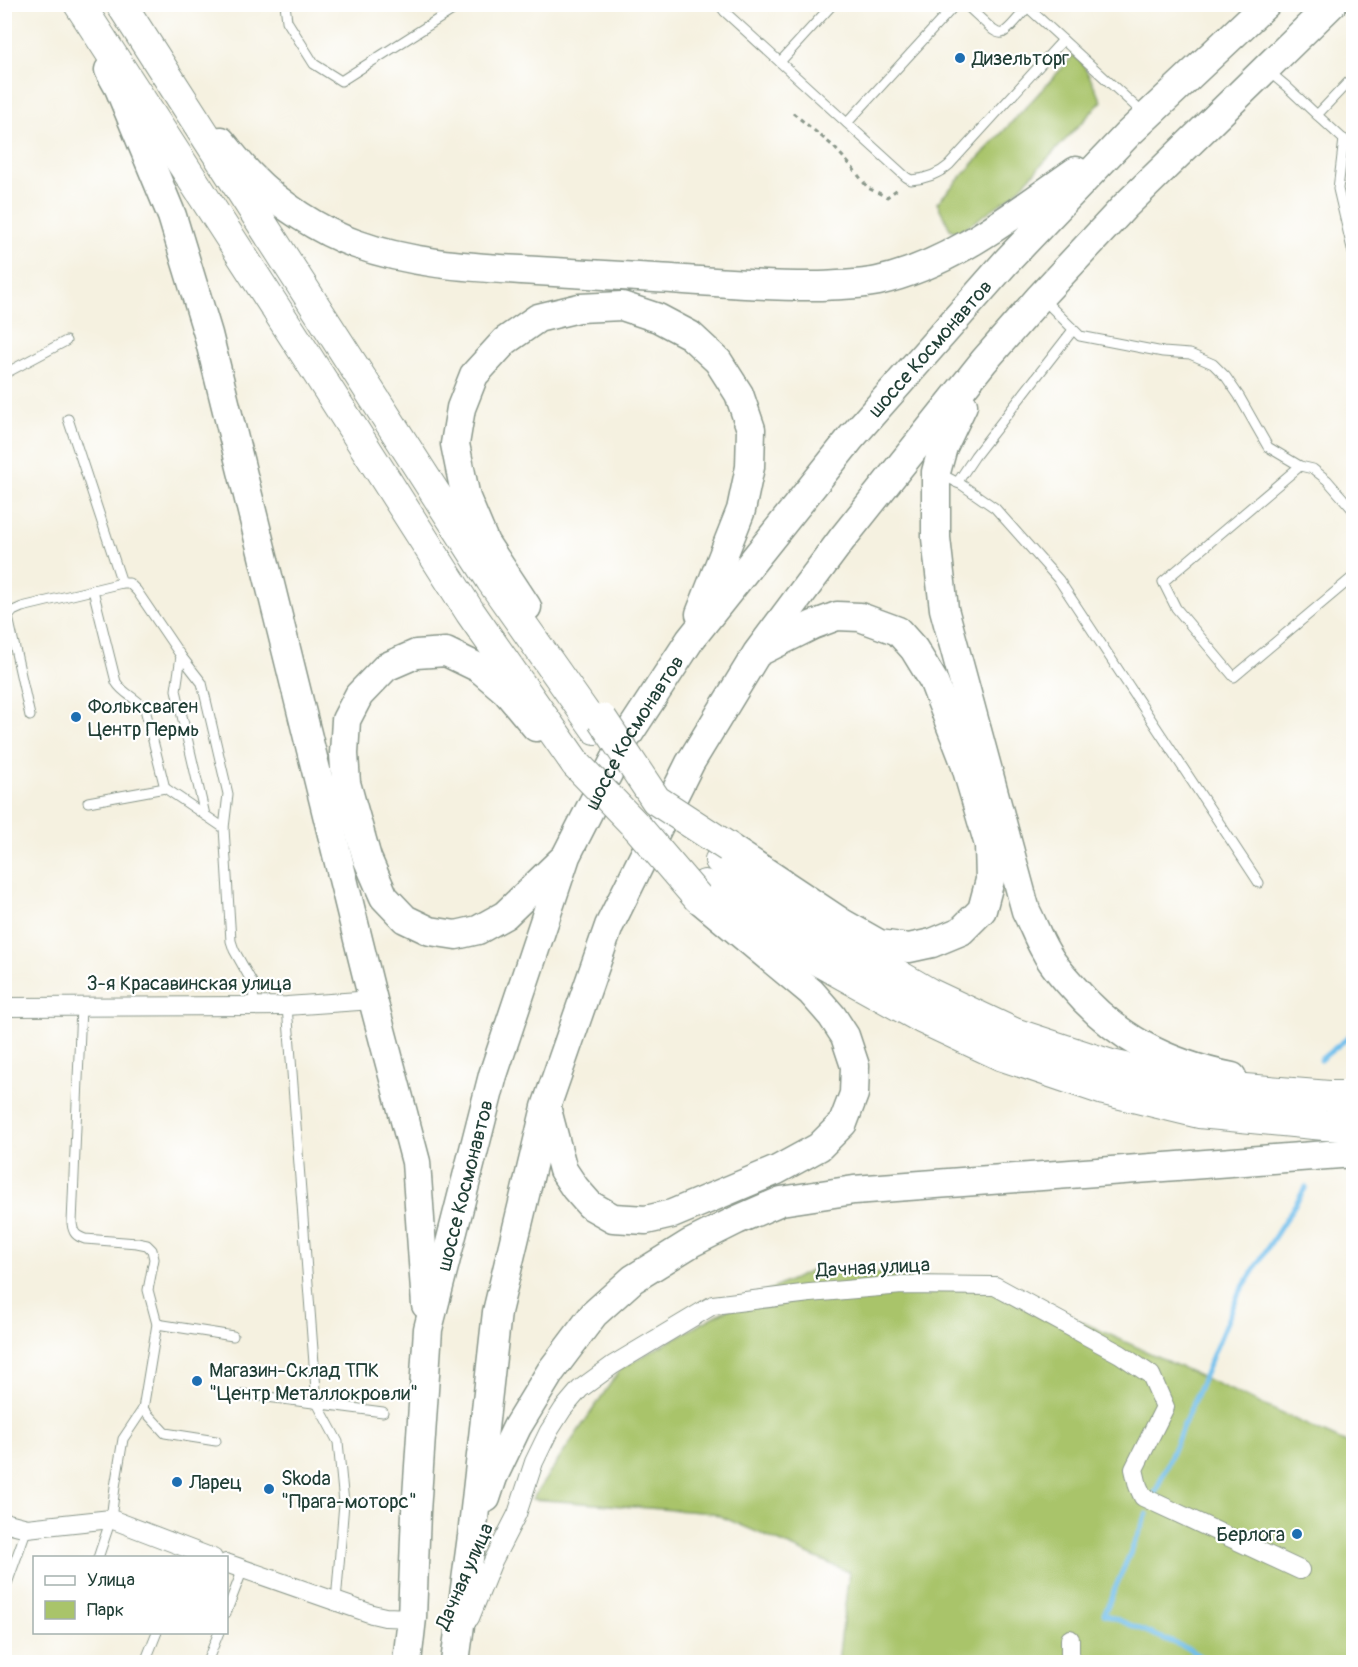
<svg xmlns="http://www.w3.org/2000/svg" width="1358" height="1667" font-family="Pangolin,sans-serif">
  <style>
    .green { fill: #a9c46a; stroke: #64804f; stroke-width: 1.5 }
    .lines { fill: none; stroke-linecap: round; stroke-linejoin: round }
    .stream { stroke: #71bfec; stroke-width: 5 }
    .service-casing { stroke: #8a978a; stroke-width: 11 }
    .minor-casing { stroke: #8a978a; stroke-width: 20 }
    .primary-casing { stroke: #8a978a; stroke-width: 31 }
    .trunk-casing { stroke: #8a978a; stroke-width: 32 }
    .path { stroke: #8a978a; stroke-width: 3; stroke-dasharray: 4.5 4.5; stroke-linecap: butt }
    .service { stroke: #fff; stroke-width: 9 }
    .minor { stroke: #fff; stroke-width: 18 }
    .primary { stroke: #fff; stroke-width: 28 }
    .trunk { stroke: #fff; stroke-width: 30 }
    .trunk-bridge-casing { stroke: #8a978a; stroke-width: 32; stroke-linecap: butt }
    .trunk-bridge { stroke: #fff; stroke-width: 30 }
    .poi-dot { fill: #1f6fb2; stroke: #fff; stroke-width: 2 }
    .labels { text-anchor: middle; stroke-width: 4.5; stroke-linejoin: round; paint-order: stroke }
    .poi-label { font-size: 20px; fill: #1f3d34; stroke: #fff; text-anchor: start }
    .street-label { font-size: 20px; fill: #1f3d34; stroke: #fff }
  </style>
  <rect width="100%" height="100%" fill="#fff"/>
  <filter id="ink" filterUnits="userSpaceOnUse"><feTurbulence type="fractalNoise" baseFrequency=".0167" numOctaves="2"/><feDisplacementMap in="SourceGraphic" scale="12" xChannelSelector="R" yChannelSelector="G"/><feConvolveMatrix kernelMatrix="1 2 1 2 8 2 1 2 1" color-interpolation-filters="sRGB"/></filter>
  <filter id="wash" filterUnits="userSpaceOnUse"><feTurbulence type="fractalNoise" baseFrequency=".008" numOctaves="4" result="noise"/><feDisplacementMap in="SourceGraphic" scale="24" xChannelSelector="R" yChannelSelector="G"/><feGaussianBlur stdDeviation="1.35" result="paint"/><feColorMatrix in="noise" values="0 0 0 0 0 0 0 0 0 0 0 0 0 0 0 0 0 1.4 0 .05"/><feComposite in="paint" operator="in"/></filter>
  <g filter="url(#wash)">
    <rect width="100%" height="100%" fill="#f5f1e0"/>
    <!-- green -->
    <g class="green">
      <path d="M1074 55 1083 64 1102 101 1013 195 958 233 950 229 937 203Z"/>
      <path d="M817 1268 999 1284 1353 1446V1662H838L849 1572 713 1513 532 1499 621 1368 726 1310Z"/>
    </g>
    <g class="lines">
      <!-- stream -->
      <g class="stream">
        <path d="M1320 1060 1354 1033"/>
        <path d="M1154 1496 1238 1295 1306 1187"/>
        <path d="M1147 1514 1104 1614 1189 1649 1208 1662"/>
      </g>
    </g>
  </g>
  <g filter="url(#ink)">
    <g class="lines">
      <defs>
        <g id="service">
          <path d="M285 4 287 21 314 64 341 81 462 4"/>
          <path d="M719 4 725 12 906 177 911 180C924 179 939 174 949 165L1063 40"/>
          <path d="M965 4 993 30C996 32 999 34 1002 33 1009 31 1022 13 1027 8"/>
          <path d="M1024 4 1145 115"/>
          <path d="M780 62 833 4"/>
          <path d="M1267 70 1286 86 1317 115 1354 76"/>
          <path d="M1317 115 1354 149"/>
          <path d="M847 123 956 4"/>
          <path d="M1344 139 1338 189 1354 257"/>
          <path d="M1042 298 1080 336 1163 352 1190 354 1213 364 1226 377 1239 396 1268 447 1300 466 1313 469 1327 480 1354 511"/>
          <path d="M4 374 66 341"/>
          <path d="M68 419 122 583"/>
          <path d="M1300 466 1163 582 1176 608 1234 677 1354 576"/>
          <path d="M939 473 962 485 995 508 1059 580 1259 883"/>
          <path d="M957 483 975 456 1073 330"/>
          <path d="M93 590 116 682C123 694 137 698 145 709L165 788 224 828 231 941 234 950 253 984 254 1006"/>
          <path d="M181 656 202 683 228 794 224 828"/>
          <path d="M30 716 8 617 13 611 22 607 122 583H129L137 591 181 656 176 690 205 815"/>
          <path d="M88 802 165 788"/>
          <path d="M287 1006 317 1403 338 1442 344 1503 336 1602"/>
          <path d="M81 1007 72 1223C73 1233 76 1236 85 1239L137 1243 147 1245 152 1250 154 1259 148 1290 157 1324 143 1409 123 1439 115 1487 111 1519 98 1558"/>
          <path d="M157 1324 233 1336"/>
          <path d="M244 1394 383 1412"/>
          <path d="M143 1409 165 1433 216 1441"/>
          <path d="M4 1592 27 1528"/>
          <path d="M226 1613 243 1569"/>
          <path d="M145 1662 157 1632"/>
          <path d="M207 1662 219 1632"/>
        </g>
        <g id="minor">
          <path d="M4 1007 287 1006 373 1000"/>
          <path d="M4 1522 27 1528 111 1519 213 1558"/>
          <path d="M226 1563 372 1614 385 1617 412 1618"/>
          <path d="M470 1618 493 1561 517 1514 534 1462 549 1431 563 1409 580 1389 613 1365 713 1305 810 1293 902 1285 995 1286 1120 1354 1151 1375 1165 1407 1134 1469 1138 1486 1143 1497 1300 1570"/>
          <path d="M1070 1662V1639"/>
        </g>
        <g id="primary">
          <path d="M109 70 119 88 172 216 208 334 373 1000 416 1162 426 1305"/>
          <path d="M221 141C231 153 240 165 251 176 278 204 319 231 356 244 408 263 466 267 521 270 566 273 611 275 655 278 709 281 764 287 818 286 838 285 859 285 878 281 953 264 1014 214 1076 171"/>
          <path d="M963 405 943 447 936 472V538L944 609 1026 911C1033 924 1038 939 1046 952 1052 964 1062 975 1071 985 1116 1038 1165 1063 1232 1077"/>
          <path d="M527 607 485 543 466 498 455 444 461 408 474 375 505 341 538 318 579 308 622 306 658 318 690 335 718 361 739 394 751 429 750 467 741 510 700 614"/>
          <path d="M536 727 506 691 479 668 446 652 416 654 386 667 359 695 346 720 344 754 346 783 367 858 384 897 405 919 430 931 456 935 478 930 505 915 562 860"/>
          <path d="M728 847 842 923 879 944 909 948 932 943 961 931 982 910 990 880 989 845 964 760 933 680 914 649 898 631 860 617 837 616 813 625 761 651"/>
          <path d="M547 1110 563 1170 575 1188 590 1205 613 1218 646 1220 672 1214 777 1170 819 1147 843 1123 854 1094 855 1066 845 1036 832 1016 811 992 698 898"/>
          <path d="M486 1498 493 1477 517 1427 551 1371 594 1314 633 1279 691 1243 737 1220 781 1201 854 1190 1354 1153"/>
          <path id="s1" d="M407 1662 412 1618 416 1512 428 1329 493 1075 566 856 626 738 690 640 850 439 1006 262 1127 135 1266 4"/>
          <path d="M455 1662 472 1536 497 1312 546 1107 609 926 690 763 757 653 842 539 984 361 1040 297 1125 206 1332 4"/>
        </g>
        <g id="trunk">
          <path d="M79 4 308 358 470 612 576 764"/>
          <path d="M121 4 491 580 596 729"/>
          <path d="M720 860 826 933 929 993 1014 1033 1111 1065 1208 1086 1329 1096H1354"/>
          <path d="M705 885 811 957 923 1019 1000 1055 1104 1090 1199 1113 1324 1125 1354 1126"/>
        </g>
      </defs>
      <!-- service casing -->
      <use href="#service" class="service-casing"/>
      <!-- minor casing -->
      <use href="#minor" class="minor-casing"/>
      <!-- primary casing -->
      <use href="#primary" class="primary-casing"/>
      <!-- trunk casing -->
      <use href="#trunk" class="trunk-casing"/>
      <!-- path -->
      <path class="path" d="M793 113 833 146 852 167 868 188 887 197 899 188"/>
      <!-- service -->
      <use href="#service" class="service"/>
      <!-- minor -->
      <use href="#minor" class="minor"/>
      <!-- primary -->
      <use href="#primary" class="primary"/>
      <!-- trunk -->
      <use href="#trunk" class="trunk"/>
      <defs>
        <g id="trunk-bridge">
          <path d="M602 719 656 800 728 847"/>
          <path d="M576 764 639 829 698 898"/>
        </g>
      </defs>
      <!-- trunk-bridge casing -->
      <use href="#trunk-bridge" class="trunk-bridge-casing"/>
      <!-- trunk-bridge -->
      <use href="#trunk-bridge" class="trunk-bridge"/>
    </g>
  </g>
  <!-- markers -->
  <g class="poi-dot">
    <circle cx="960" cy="58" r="6"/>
    <circle cx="76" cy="717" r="6"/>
    <circle cx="197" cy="1381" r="6"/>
    <circle cx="177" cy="1482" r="6"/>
    <circle cx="269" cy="1489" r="6"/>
    <circle cx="1297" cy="1534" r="6"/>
  </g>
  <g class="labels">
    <!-- poi labels -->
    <g class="poi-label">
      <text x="972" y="65">Дизельторг</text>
      <text x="88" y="713">Фольксваген<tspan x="88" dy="23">Центр Пермь</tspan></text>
      <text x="209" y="1377">Магазин-Склад ТПК<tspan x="209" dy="23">"Центр Металлокровли"</tspan></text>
      <text x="281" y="1485">Skoda<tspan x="281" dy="23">"Прага-моторс"</tspan></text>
      <text x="189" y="1489">Ларец</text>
      <text x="1285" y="1541" text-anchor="end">Берлога</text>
    </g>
    <!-- street labels -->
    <g class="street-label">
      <text dy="7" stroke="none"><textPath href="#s1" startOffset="1454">шоссе Космонавтов</textPath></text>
      <text dy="7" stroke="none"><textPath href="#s1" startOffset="968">шоссе Космонавтов</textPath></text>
      <text x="189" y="990">3-я Красавинская улица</text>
      <text dy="7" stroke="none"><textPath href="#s1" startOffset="482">шоссе Космонавтов</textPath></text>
      <text transform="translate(873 1267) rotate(-3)" y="7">Дачная улица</text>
      <text transform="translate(464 1576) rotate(-66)" y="7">Дачная улица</text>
    </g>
  </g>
  <!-- margin -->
  <rect width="1358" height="1667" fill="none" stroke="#fff" stroke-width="24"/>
  <!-- legend -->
  <rect x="33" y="1556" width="195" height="78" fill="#ffffff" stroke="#a5b1ae" stroke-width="1.5"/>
  <rect x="45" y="1576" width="30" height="9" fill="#ffffff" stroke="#a5b1ae" stroke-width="1.5"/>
  <text x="87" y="1586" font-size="18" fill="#1f3d34">Улица</text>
  <rect x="45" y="1601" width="30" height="18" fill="#a9c46a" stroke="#a5b1ae" stroke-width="1.5"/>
  <text x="87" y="1616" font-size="18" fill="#1f3d34">Парк</text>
</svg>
